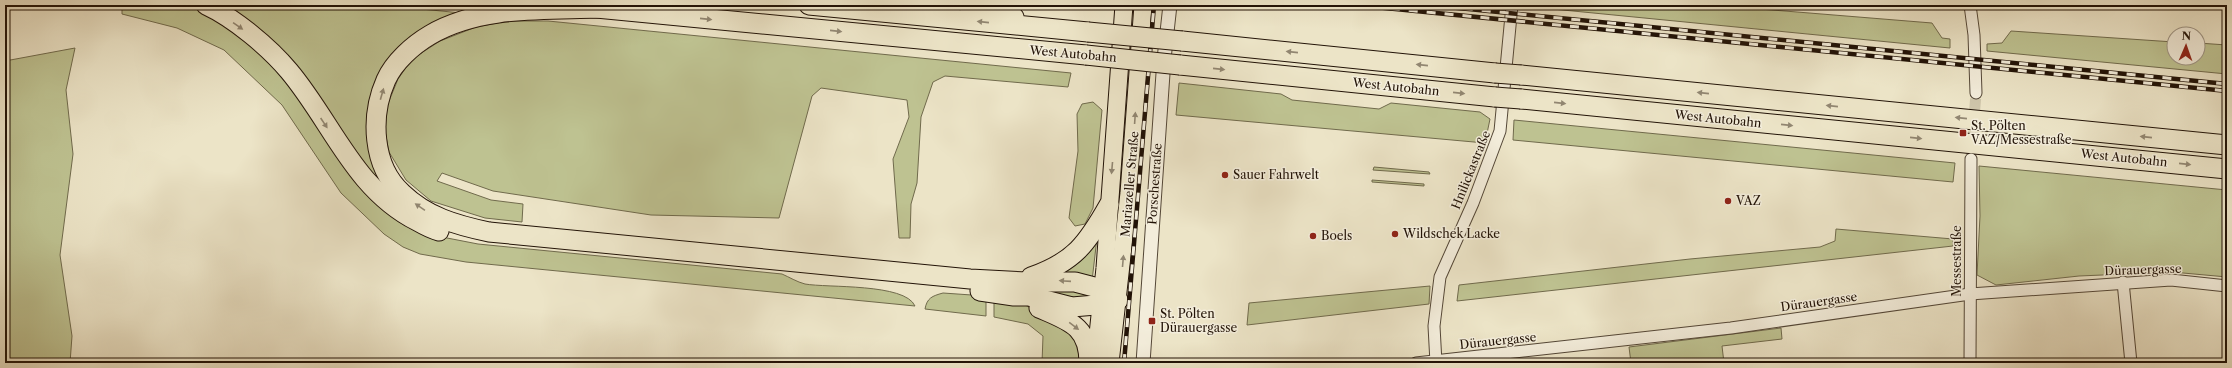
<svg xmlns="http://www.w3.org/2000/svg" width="2232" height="368" font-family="'Libre Caslon Text',serif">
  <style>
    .green { fill: #bec291; stroke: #706a4c }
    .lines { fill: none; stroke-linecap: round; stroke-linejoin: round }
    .minor-tunnel { stroke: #cec5aa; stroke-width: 11; stroke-dasharray: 11 5.5; stroke-linecap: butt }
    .minor-casing { stroke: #544737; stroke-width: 13 }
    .tertiary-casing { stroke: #544737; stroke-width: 15 }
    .primary-casing { stroke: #221307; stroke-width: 19 }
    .motorway-casing { stroke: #221307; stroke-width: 21 }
    .minor { stroke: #f3eddb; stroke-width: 11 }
    .tertiary { stroke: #f3eddb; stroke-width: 13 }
    .primary { stroke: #ece4c7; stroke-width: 17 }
    .motorway { stroke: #ece4c7; stroke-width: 19 }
    .rail-casing { stroke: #221307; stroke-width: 4.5 }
    .rail { stroke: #f3eddb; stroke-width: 3; stroke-dasharray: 9; stroke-linecap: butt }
    .motorway-bridge-casing { stroke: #221307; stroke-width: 21; stroke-linecap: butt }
    .motorway-bridge { stroke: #ece4c7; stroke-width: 19 }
    .oneway { fill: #918671 }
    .poi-dot { fill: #8f2418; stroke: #f3eddb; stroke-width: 1.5 }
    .labels { text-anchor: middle; stroke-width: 3; stroke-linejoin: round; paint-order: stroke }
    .street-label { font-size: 12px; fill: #221307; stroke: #f3eddb }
    .poi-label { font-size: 12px; fill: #221307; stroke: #f3eddb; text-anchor: start }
  </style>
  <rect width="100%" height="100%" fill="#ece4c7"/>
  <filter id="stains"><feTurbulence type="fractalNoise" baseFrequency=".005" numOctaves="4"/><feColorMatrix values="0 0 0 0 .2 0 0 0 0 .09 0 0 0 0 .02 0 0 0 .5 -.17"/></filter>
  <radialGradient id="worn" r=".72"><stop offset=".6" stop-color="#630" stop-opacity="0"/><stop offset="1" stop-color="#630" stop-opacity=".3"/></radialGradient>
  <!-- green -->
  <g class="green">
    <path d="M122 5H194L235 28 284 74 357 178 442 237 478 244 782 274C789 277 797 282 805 284 827 288 905 283 915 306L466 262 420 254 403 247 384 234 341 193 282 105 224 50 177 28 122 14Z"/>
    <path d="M220 5H382L461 13 373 95 400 206Z"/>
    <path d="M1711 5 1932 23 1942 38 1950 39V48L1522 6Z"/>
    <path d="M508 21H548L1071 73 1068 87 945 76 933 82 921 117 917 183 911 204 910 238H899L893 159 909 117 907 100 821 88 812 96 779 218 651 215 493 191 442 173 437 181 491 200 523 204 522 222 485 218 431 201 406 180 389 152 384 126 387 106 398 79 412 59 440 41 476 27Z"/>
    <path d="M2011 31 2174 42V58H2198V43L2227 45V74L1987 51V44L2002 43Z"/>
    <path d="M75 48 66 90 73 154 60 255 72 336 70 363H5V61Z"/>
    <path d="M1179 83 1281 94 1292 100 1379 109 1391 103 1480 112 1490 119 1485 143 1176 115Z"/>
    <path d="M1093 102 1102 110 1093 208 1085 224 1075 226 1069 218 1078 151 1077 114 1082 104Z"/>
    <path d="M1514 120 1955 163 1953 182 1513 140Z"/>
    <path d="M1979 166 2227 190V277L2172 272 2079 276 1996 285 1977 275 1980 216Z"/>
    <path d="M1374 167 1429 172 1430 174 1373 170Z"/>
    <path d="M1372 180 1424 184V186L1372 182Z"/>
    <path d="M1836 229 1953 239V246L1457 301 1459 285 1690 259 1820 247 1835 241Z"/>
    <path d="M1097 238 1092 281 1066 277 1061 270Z"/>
    <path d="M996 284 1091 290 1089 300 1072 302Z"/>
    <path d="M1430 286 1429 304 1247 325 1249 303Z"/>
    <path d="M943 293 986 296V316L925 309C927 298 932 296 943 293Z"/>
    <path d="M994 298 1025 305 1073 329 1082 350 1081 363H1042L1043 336 1028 324 994 317Z"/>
    <path d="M1781 328 1782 339 1722 346 1724 363H1631L1629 347Z"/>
  </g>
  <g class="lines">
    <!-- minor-tunnel -->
    <path class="minor-tunnel" d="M1971 159 1976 93"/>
    <defs>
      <g id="minor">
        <path d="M1970 5 1974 35 1976 93"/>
        <path d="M2123 282 2131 363"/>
        <path d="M1416 363 1731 328 1970 294 2171 280 2227 286"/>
        <path d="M1436 363 1434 326 1440 277 1473 203 1500 131 1512 5"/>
        <path d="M1970 363 1971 159"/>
      </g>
      <path id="tertiary" d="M1143 363 1164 59 1170 5"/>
      <g id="primary">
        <path d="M1095 363 1105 268 1124 5"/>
        <path d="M1110 363 1129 193 1143 5"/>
      </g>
      <g id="motorway">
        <path d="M206 5C234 18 269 47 289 71 332 122 354 189 417 221 424 225 431 229 439 231"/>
        <path d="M809 5 1088 32"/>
        <path d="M968 5 1014 17"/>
        <path d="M586 7 1086 55"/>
        <path d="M598 8C542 10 479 6 430 35 413 45 394 62 386 80 370 116 372 166 402 193 427 217 456 225 489 232L970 279 1026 282H1075L1098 288 1118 300"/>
        <path d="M1182 41 1495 73"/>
        <path d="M1180 65 1495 97"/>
        <path d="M1521 75 2227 145"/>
        <path d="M1521 99 2227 169"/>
        <path d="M1031 277C1074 262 1087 244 1109 205"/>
        <path d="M980 291 1014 296H1029L1072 307 1096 305 1111 300H1118"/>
        <path d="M1039 308C1069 321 1089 326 1089 363"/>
      </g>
    </defs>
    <!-- minor casing -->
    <use href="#minor" class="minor-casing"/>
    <!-- tertiary casing -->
    <use href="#tertiary" class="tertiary-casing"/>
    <!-- primary casing -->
    <use href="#primary" class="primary-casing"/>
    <!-- motorway casing -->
    <use href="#motorway" class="motorway-casing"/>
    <!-- minor -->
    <use href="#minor" class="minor"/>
    <!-- tertiary -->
    <use href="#tertiary" class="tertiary"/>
    <!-- primary -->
    <use href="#primary" class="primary"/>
    <!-- motorway -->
    <use href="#motorway" class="motorway"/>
    <defs>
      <g id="rail">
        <path d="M1355 5 2227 91"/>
        <path d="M1428 5 2227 84"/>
        <path d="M1124 363 1154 5"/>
      </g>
    </defs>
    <!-- rail casing -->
    <use href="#rail" class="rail-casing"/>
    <!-- rail -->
    <use href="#rail" class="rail"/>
    <defs>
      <g id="motorway-bridge">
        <path d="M1088 32 1182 41"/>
        <path d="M1086 55 1180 65"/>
        <path d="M1495 73 1521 75"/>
        <path d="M1495 97 1521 99"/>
      </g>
    </defs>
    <!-- motorway-bridge casing -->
    <use href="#motorway-bridge" class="motorway-bridge-casing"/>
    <!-- motorway-bridge -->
    <use href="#motorway-bridge" class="motorway-bridge"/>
  </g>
  <!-- one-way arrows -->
  <defs><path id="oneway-solid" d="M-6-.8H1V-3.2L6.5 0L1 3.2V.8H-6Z"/></defs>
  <g class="oneway">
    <use href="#oneway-solid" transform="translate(706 19) rotate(6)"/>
    <use href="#oneway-solid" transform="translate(983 22) rotate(-174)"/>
    <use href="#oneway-solid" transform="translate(238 26) rotate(35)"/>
    <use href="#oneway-solid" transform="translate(836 31) rotate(6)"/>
    <use href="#oneway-solid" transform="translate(1292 52) rotate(-174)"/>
    <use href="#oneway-solid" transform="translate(1422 65) rotate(-174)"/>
    <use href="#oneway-solid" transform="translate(1219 69) rotate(6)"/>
    <use href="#oneway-solid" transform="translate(1459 93) rotate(6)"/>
    <use href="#oneway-solid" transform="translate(1703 93) rotate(-174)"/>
    <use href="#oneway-solid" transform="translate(382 94) rotate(-74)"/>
    <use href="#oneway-solid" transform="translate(1560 103) rotate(6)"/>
    <use href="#oneway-solid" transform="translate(1832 106) rotate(-174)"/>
    <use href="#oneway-solid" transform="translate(1135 118) rotate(-86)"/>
    <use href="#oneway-solid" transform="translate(1961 118) rotate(-174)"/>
    <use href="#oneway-solid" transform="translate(324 123) rotate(56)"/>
    <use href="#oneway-solid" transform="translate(1787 125) rotate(6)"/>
    <use href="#oneway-solid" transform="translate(2146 137) rotate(-174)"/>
    <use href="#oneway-solid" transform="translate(1916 138) rotate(6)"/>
    <use href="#oneway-solid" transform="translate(2185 164) rotate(6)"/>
    <use href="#oneway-solid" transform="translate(1112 168) rotate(95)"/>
    <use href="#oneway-solid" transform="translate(420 207) rotate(-146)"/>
    <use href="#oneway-solid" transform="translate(1123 261) rotate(-85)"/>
    <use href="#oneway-solid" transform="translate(1065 281) rotate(-176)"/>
    <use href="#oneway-solid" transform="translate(1074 326) rotate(37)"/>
  </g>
  <!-- markers -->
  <g class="poi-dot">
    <rect x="1959" y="129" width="8" height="8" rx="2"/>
    <circle cx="1225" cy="175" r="4"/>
    <circle cx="1728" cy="201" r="4"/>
    <circle cx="1395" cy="234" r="4"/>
    <circle cx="1313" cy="236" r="4"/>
    <rect x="1148" y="317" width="8" height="8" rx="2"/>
  </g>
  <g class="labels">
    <!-- street labels -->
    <g class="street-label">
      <text transform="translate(1073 54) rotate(5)" y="4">West Autobahn</text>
      <text transform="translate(1396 87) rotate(6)" y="4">West Autobahn</text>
      <text transform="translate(1718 119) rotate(6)" y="4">West Autobahn</text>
      <text transform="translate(2124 158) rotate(6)" y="4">West Autobahn</text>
      <text transform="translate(1471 170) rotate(-68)" y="4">Hnilickastraße</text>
      <text transform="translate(1130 184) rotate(-85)" y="4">Mariazeller Straße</text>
      <text transform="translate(1155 184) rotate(-86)" y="4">Porschestraße</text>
      <text transform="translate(1957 261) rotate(-90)" y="4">Messestraße</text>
      <text transform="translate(2143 270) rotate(-2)" y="4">Dürauergasse</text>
      <text transform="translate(1819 302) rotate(-8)" y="4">Dürauergasse</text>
      <text transform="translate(1498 341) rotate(-6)" y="4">Dürauergasse</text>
    </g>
    <!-- poi labels -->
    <g class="poi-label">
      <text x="1971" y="130">St. Pölten<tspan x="1971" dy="14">VAZ/Messestraße</tspan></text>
      <text x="1233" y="179">Sauer Fahrwelt</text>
      <text x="1736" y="205">VAZ</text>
      <text x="1403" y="238">Wildschek Lacke</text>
      <text x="1321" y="240">Boels</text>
      <text x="1160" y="318">St. Pölten<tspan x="1160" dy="14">Dürauergasse</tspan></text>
    </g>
  </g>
  <!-- margin -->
  <rect width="2232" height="368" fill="none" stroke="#ece4c7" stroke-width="20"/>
  <rect x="6" y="6" width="2220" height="356" fill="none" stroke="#221307" stroke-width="2"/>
  <rect x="10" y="10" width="2212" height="348" fill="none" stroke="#221307"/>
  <!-- north arrow -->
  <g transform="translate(2186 46) rotate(2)"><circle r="19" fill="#f3eddb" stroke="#9f9686"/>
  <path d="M0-3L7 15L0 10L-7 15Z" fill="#8f2418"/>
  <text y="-6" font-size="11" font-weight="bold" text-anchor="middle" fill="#221307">N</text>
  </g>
  <rect width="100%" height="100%" filter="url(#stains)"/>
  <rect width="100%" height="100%" fill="url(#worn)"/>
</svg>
